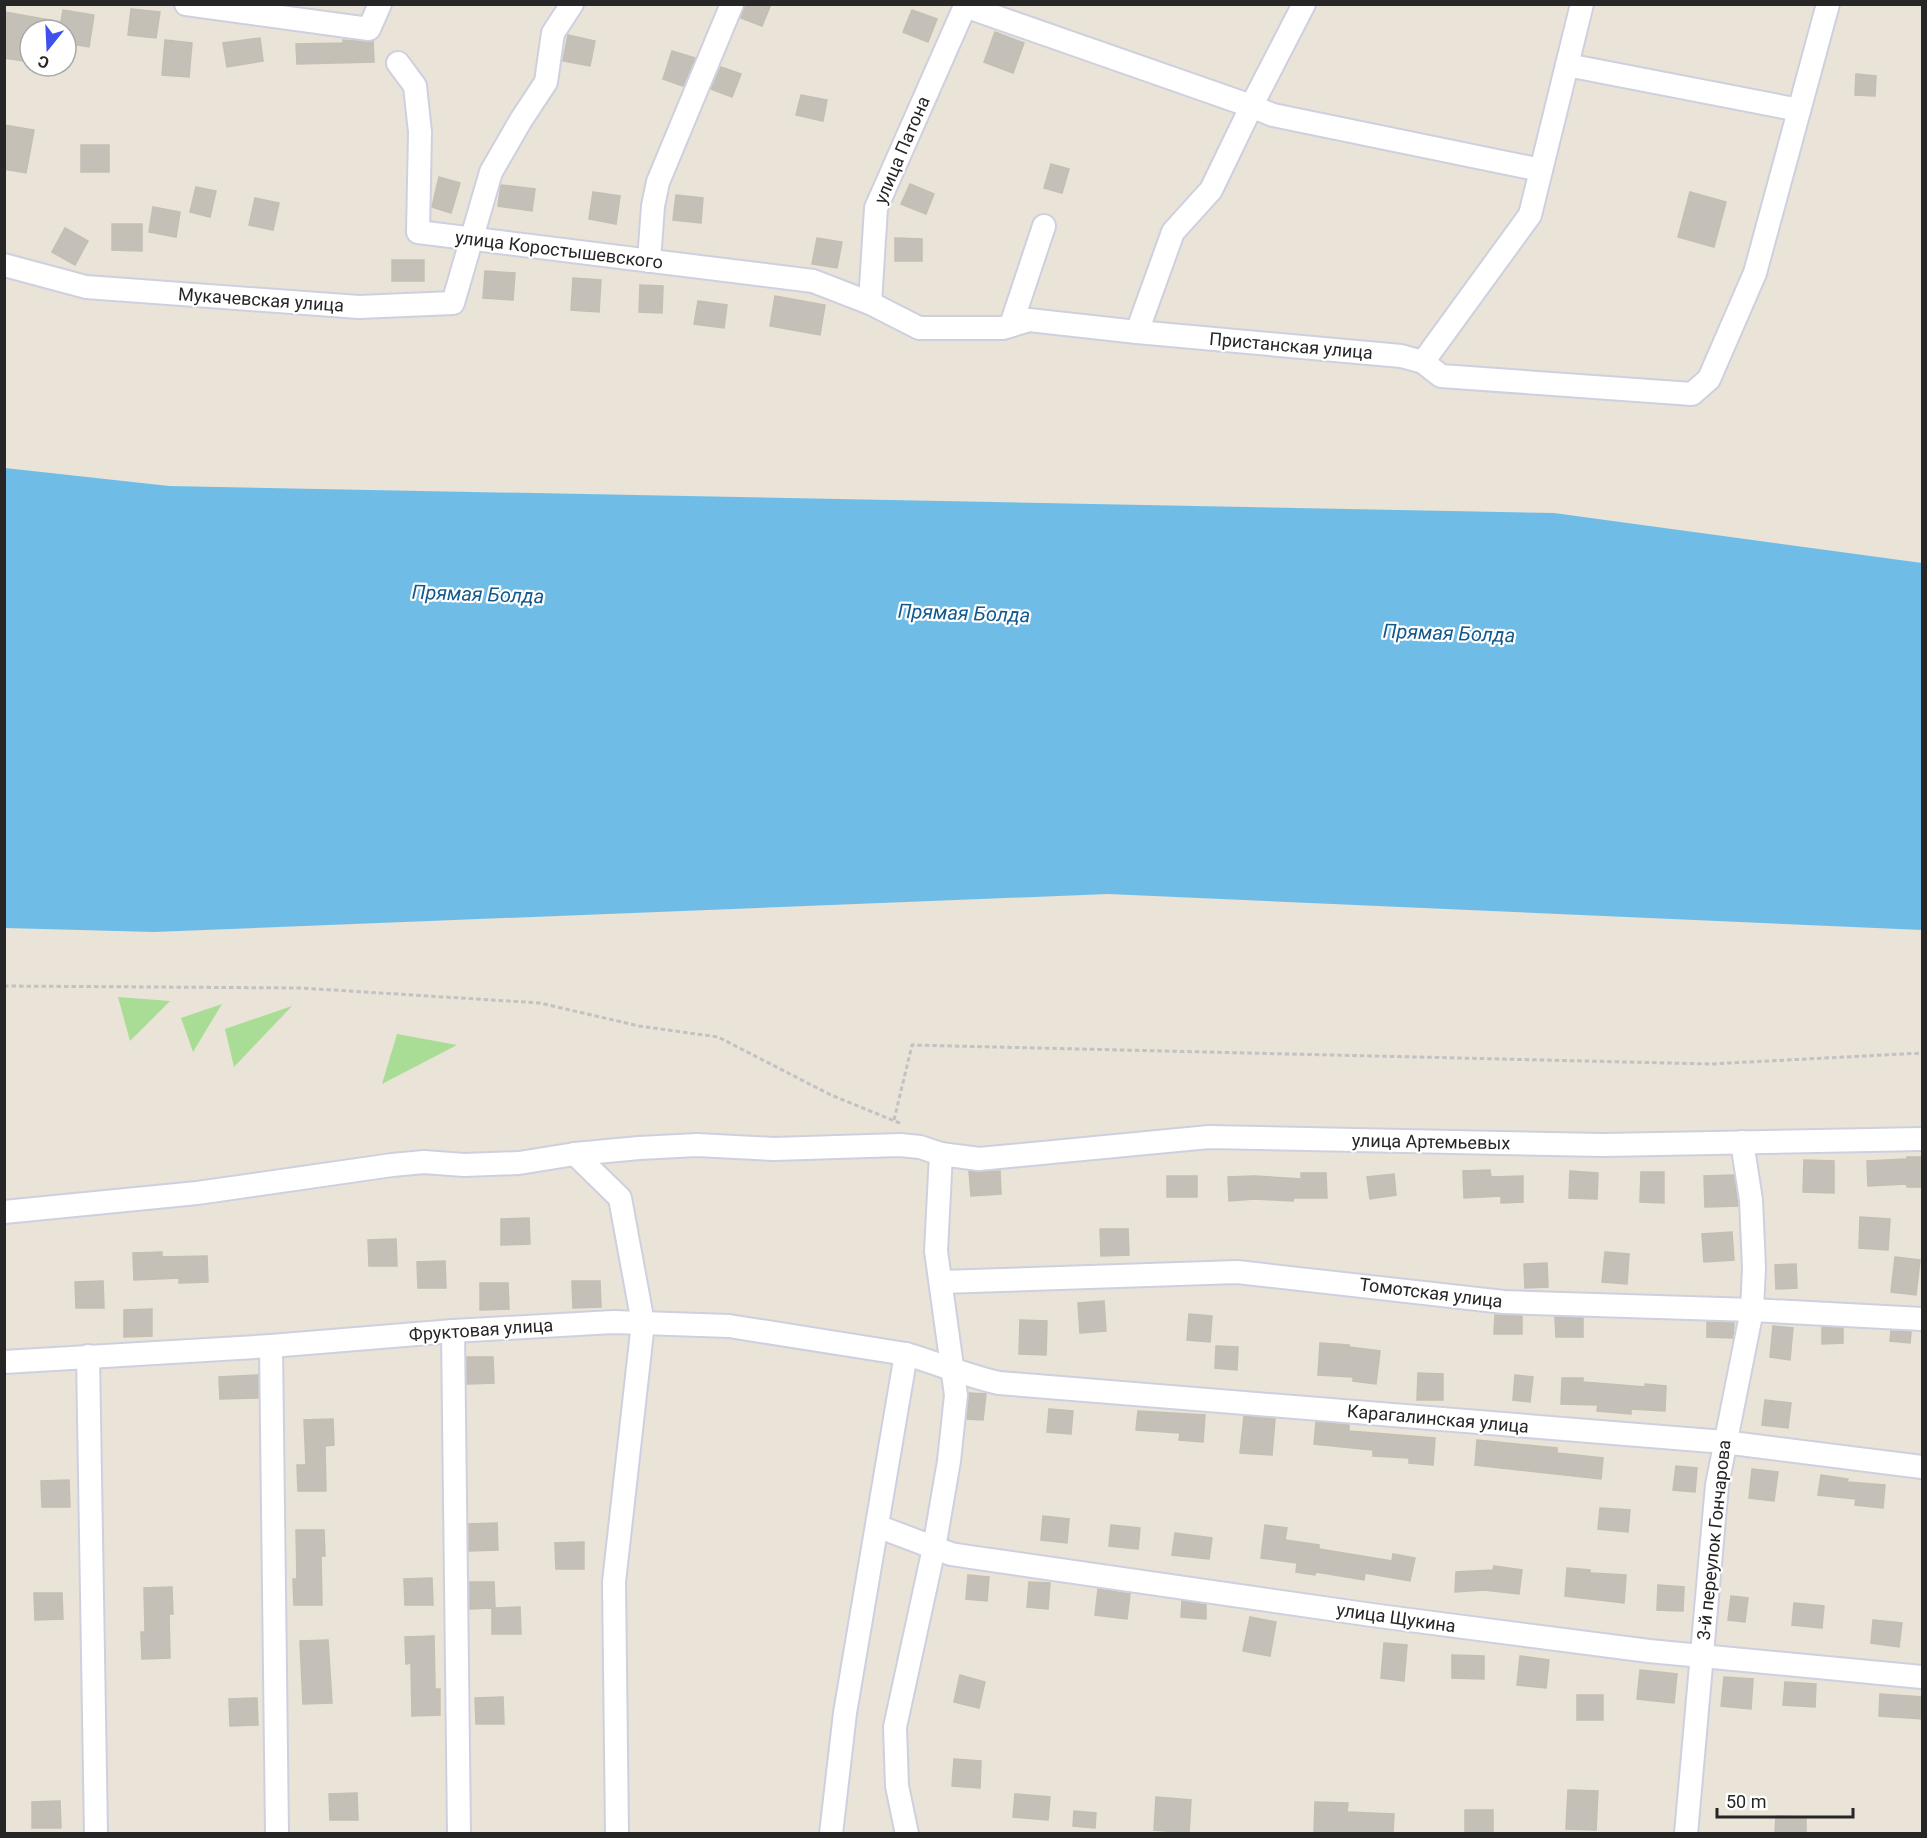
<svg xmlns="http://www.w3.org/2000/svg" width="1927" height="1838" font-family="Roboto,sans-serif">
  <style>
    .green { fill: #a9dd96 }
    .water { fill: #6fbde7 }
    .building { fill: #c4c0b8; stroke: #c3bfb2; stroke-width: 1.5 }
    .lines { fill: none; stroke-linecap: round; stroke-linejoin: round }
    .minor-casing { stroke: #ced0df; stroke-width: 26 }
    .path { stroke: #c2c2c2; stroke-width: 3; stroke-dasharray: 4.5 3; stroke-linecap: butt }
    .minor { stroke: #fff; stroke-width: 22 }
    .labels { text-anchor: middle; stroke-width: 4.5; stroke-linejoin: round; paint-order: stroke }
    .street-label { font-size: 18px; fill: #262626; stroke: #fff }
    .water-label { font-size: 20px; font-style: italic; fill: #14598d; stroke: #fff }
  </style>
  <rect width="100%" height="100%" fill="#e9e3d8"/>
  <!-- green -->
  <g class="green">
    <path d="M118 997 170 1001 130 1041Z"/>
    <path d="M222 1004 193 1052 181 1018Z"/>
    <path d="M292 1006 234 1067 225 1029Z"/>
    <path d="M397 1034 457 1045 382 1084Z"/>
  </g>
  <!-- water -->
  <path class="water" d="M5 468 169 486 1554 513 1922 563V930L1108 894 154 932 5 928Z"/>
  <!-- building -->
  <g class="building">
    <path d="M745 4H771L762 26 741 18Z"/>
    <path d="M131 9 160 12 156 38 128 35Z"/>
    <path d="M63 10 94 15 89 47 66 43V30H30V62L4 58V12L61 22Z"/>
    <path d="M912 10 937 19 928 42 903 32Z"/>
    <path d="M995 32 1024 43 1013 73 984 62Z"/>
    <path d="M568 35 595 41 590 66 563 61Z"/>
    <path d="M260 38 263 61 227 67 223 43Z"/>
    <path d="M165 40 192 43 189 77 162 75Z"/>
    <path d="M343 40 367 42 373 41 374 62 297 64 296 44 343 43Z"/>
    <path d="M672 51 695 58 683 86 663 79Z"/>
    <path d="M721 67 741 74 732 97 711 89Z"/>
    <path d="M1856 74 1876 76 1875 96 1855 95Z"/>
    <path d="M801 95 827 100 823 121 796 115Z"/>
    <path d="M4 125 34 130 26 173 4 169Z"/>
    <rect x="81" y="145" width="28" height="27"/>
    <path d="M1051 164 1069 169 1062 193 1044 188Z"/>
    <path d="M439 177 460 183 451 213 432 207Z"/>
    <path d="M910 184 934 194 926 214 901 204Z"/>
    <path d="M501 185 535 189 532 211 498 206Z"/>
    <path d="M196 187 216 191 210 217 190 212Z"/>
    <path d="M593 192 620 196 616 224 589 219Z"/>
    <path d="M1690 192 1726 202 1714 247 1678 237Z"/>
    <path d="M676 195 703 198 701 223 673 220Z"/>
    <path d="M255 198 279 203 273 230 249 225Z"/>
    <path d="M153 207 180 212 176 237 149 232Z"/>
    <path d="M112 224H142V251L112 250Z"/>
    <path d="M65 228 88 241 75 265 52 252Z"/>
    <path d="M817 238 842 242 837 268 812 264Z"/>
    <path d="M895 238 922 239V261H895Z"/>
    <rect x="392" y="260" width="32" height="21"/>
    <path d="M485 271 515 273 513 300 483 298Z"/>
    <path d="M573 278 601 280 599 312 571 310Z"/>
    <path d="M640 285 663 286 662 313 639 312Z"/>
    <path d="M775 296 825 305 820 335 770 326Z"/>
    <path d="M698 301 727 305 724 328 694 324Z"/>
    <path d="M1907 1157H1923V1187H1907V1184L1868 1186 1867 1161 1907 1159Z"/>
    <path d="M1804 1160 1834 1161V1193L1803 1192Z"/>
    <path d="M1490 1170 1491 1177 1523 1176V1202L1501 1203V1196L1464 1198 1463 1171Z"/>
    <path d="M969 1171 980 1172 1000 1171 1001 1194 971 1196Z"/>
    <path d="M1570 1171 1598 1173 1597 1199 1569 1198Z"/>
    <path d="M1641 1172H1664V1203L1640 1202Z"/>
    <path d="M1301 1173H1326L1327 1198H1294L1293 1201 1255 1199 1229 1201 1228 1177 1255 1176 1301 1179Z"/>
    <path d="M1394 1174 1396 1195 1370 1199 1367 1177Z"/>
    <path d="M1734 1175 1738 1206 1705 1207 1704 1176Z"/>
    <rect x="1167" y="1176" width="30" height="21"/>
    <path d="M1860 1217 1890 1219 1888 1250 1859 1248Z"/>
    <path d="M529 1218 530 1244 501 1245V1219Z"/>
    <path d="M1100 1229H1128L1129 1255 1101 1256Z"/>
    <path d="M1732 1232 1734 1260 1704 1262 1702 1234Z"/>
    <path d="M396 1239 397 1266H369L368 1240Z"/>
    <path d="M162 1252V1257L207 1256 208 1282 179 1283V1278L134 1280 133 1253Z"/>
    <path d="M1605 1252 1629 1254 1627 1284 1602 1282Z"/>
    <path d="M1895 1257 1920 1260 1916 1295 1891 1292Z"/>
    <path d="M445 1261 446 1288H418L417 1262Z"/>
    <path d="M1547 1263 1548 1287 1525 1288 1524 1264Z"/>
    <path d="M1796 1264 1797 1288 1776 1289 1775 1265Z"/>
    <path d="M103 1281 104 1308H76L75 1282Z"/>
    <path d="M572 1281H600L601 1307 573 1308Z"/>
    <path d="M480 1283H508L509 1309 480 1310Z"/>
    <path d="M1104 1301 1106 1331 1080 1333 1078 1303Z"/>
    <path d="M152 1309V1336L124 1337V1310Z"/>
    <path d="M1189 1314 1212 1316 1210 1342 1187 1340Z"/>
    <path d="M1495 1315 1522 1316V1334H1494Z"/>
    <path d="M1555 1317 1583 1318V1337H1556Z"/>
    <path d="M1020 1320 1047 1321 1046 1355 1019 1354Z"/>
    <path d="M1707 1322 1734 1323 1733 1338 1707 1337Z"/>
    <path d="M1773 1326 1793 1328 1790 1360 1770 1357Z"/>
    <path d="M1822 1327 1843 1328V1343L1822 1344Z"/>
    <path d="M1891 1331 1911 1332 1910 1343 1890 1341Z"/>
    <path d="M1320 1343 1349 1345V1347L1380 1351 1376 1384 1353 1381V1377L1318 1375Z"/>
    <path d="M1216 1346 1238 1347 1237 1370 1215 1368Z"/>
    <path d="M467 1357H493L494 1383 467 1384Z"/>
    <path d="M1418 1373 1443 1374V1400H1417Z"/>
    <path d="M258 1375V1398L220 1399 219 1377Z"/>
    <path d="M1515 1375 1533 1377 1530 1402 1513 1400Z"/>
    <path d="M1562 1378H1583V1382L1645 1387V1384L1666 1386 1665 1411 1631 1409V1414L1597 1411 1598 1405 1561 1404Z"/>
    <path d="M969 1393 986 1394 983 1420 967 1419Z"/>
    <path d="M1765 1400 1791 1403 1788 1428 1762 1425Z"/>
    <path d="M1049 1409 1073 1411 1071 1434 1047 1432Z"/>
    <path d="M1138 1411 1205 1415 1203 1442 1179 1440 1180 1433 1136 1430Z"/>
    <path d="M1244 1416 1275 1419 1272 1455 1240 1453Z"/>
    <path d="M333 1419 334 1445 325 1446 326 1491H298L297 1465H306L304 1420Z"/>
    <path d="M1316 1422 1349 1425V1431L1435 1438 1433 1465 1409 1463V1458L1373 1456V1450L1314 1444Z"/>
    <path d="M1477 1440 1557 1448V1453L1603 1458 1601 1479 1475 1465Z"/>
    <path d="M1676 1466 1697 1468 1695 1492 1673 1490Z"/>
    <path d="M1752 1469 1778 1472 1774 1501 1749 1498Z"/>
    <path d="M1821 1475 1848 1479 1847 1482 1885 1485 1883 1508 1855 1505 1856 1499 1818 1495Z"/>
    <path d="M69 1480 70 1507H42L41 1481Z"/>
    <path d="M1600 1508 1630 1510 1628 1532 1598 1529Z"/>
    <path d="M1043 1516 1069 1519 1067 1543 1041 1540Z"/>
    <path d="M497 1523 498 1550 469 1551V1524Z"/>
    <path d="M1111 1525 1140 1528 1138 1549 1109 1546Z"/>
    <path d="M1265 1525 1287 1528 1285 1540 1319 1545V1549L1392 1561 1393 1554 1415 1558 1410 1581 1365 1573 1364 1580 1316 1572 1315 1575 1296 1572 1297 1563 1261 1558Z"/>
    <path d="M296 1530H324L325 1556H321L322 1605H294L293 1579H297Z"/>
    <path d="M1175 1533 1212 1538 1209 1559 1172 1555Z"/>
    <path d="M584 1542V1569H556L555 1543Z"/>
    <path d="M1494 1566 1522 1570 1519 1594 1484 1590 1455 1592 1456 1572 1493 1570Z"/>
    <path d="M1567 1568 1590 1570V1573L1626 1575 1624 1603 1565 1596Z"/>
    <path d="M968 1575 989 1577 987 1601 966 1599Z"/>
    <path d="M432 1578 433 1605H405L404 1579Z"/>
    <path d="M470 1582H494L495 1608 520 1607 521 1634H492V1608L470 1609Z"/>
    <path d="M1029 1582 1050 1583 1048 1609 1027 1607Z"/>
    <path d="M1658 1585 1684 1587 1683 1611 1657 1610Z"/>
    <path d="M172 1587 173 1614H169L170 1658 142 1659 141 1632H145L144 1588Z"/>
    <path d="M1098 1589 1130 1594 1127 1619 1095 1615Z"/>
    <path d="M34 1593H62L63 1619 35 1620Z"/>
    <path d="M1731 1596 1748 1598 1745 1622 1728 1620Z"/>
    <path d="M1182 1601 1206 1605V1619L1181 1617Z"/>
    <path d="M1794 1603 1824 1606 1822 1628 1792 1625Z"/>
    <path d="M1250 1617 1276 1622 1270 1656 1243 1651Z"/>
    <path d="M1873 1620 1902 1623 1899 1647 1871 1643Z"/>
    <path d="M434 1636 435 1689H440V1715L412 1716 411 1663 406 1664 405 1637Z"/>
    <path d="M328 1640 332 1703 303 1704 300 1641Z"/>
    <path d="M1384 1643 1407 1645 1404 1681 1381 1678Z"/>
    <path d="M1452 1655 1484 1656V1679L1452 1678Z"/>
    <path d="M1520 1656 1549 1660 1546 1688 1517 1685Z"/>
    <path d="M1640 1670 1677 1674 1674 1703 1637 1699Z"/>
    <path d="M960 1675 985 1682 979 1708 954 1702Z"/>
    <path d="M1724 1677 1753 1679 1751 1709 1721 1706Z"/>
    <path d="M1785 1682 1816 1684 1815 1707 1783 1705Z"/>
    <path d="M1880 1694 1923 1697V1719L1879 1716Z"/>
    <rect x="1577" y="1695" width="26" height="25"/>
    <path d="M503 1697 504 1724H476L475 1698Z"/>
    <path d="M257 1698 258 1725 230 1726 229 1699Z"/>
    <path d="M954 1759 981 1761 980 1788 952 1786Z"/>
    <path d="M1568 1790 1598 1791 1596 1830 1566 1829Z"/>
    <path d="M357 1793 358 1820H330L329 1794Z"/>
    <path d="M1015 1794 1050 1797 1048 1820 1013 1817Z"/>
    <path d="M1156 1797 1191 1800 1189 1833 1154 1830Z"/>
    <path d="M60 1801 61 1828H32V1802Z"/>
    <path d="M1315 1802 1348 1803 1347 1812 1394 1814 1393 1833H1314Z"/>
    <rect x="1465" y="1810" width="28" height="23"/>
    <path d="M1074 1811 1096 1813 1095 1828 1073 1826Z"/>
    <path d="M1776 1816 1806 1817V1833H1775Z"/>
  </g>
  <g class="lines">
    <defs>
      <g id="minor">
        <path d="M186 4 369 29 380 4"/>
        <path d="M965 6 1251 106 1273 115 1541 170"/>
        <path d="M398 63 415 86 420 132 418 232 813 281 870 303 919 328H1003L1029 320 1137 332 1401 356 1423 362 1441 376 1692 394 1709 379 1755 273 1828 4"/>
        <path d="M1567 65 1799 110"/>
        <path d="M649 261 653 206 658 182 732 4"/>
        <path d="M4 265 86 287 359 307 453 303 491 172 521 120 546 82 553 33 572 4"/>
        <path d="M870 303 876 208 966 4"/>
        <path d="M1011 325 1044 226"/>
        <path d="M1137 332 1173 232 1211 190 1255 99 1304 4"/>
        <path d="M1423 362 1530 215 1582 4"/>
        <path d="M575 1154 620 1198 643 1323 614 1582 617 1834"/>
        <path d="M4 1212 197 1193 392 1165 424 1162 464 1165 519 1163 575 1154 639 1148 697 1145 774 1149 900 1145 920 1147 941 1154 979 1159 1209 1137 1603 1145 1922 1139"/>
        <path d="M941 1282 1237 1272 1504 1302 1752 1310 1922 1319"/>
        <path d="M453 1331 459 1834"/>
        <path d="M271 1346 277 1834"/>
        <path d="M88 1356 96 1834"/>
        <path d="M4 1362 271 1346 453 1331 613 1322 729 1326 906 1354C937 1363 967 1376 999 1383L1724 1442 1922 1467"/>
        <path d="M877 1526 951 1554 970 1557 1379 1616 1649 1651 1922 1677"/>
        <path d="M831 1834 845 1713 906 1354"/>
        <path d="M907 1834 897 1786 895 1727 934 1548 949 1461 956 1395 936 1251 941 1154"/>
        <path d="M1686 1834 1717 1485 1752 1310 1754 1268 1751 1200 1742 1142"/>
      </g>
    </defs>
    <!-- minor casing -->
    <use href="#minor" class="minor-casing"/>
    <!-- path -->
    <g class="path">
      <path d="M4 986 301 988 540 1003 639 1026 718 1037 831 1095 902 1124"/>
      <path d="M894 1120 912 1045 1710 1064 1922 1053"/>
    </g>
    <!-- minor -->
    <use href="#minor" class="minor"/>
  </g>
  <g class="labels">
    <!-- street labels -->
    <g class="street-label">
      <text transform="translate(902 150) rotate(-67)" y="6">улица Патона</text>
      <text transform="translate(559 250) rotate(7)" y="6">улица Коростышевского</text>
      <text transform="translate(261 300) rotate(4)" y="6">Мукачевская улица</text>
      <text transform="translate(1291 346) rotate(5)" y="6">Пристанская улица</text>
      <text transform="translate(1431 1142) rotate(1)" y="6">улица Артемьевых</text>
      <text transform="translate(1431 1293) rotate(7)" y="6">Томотская улица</text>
      <text transform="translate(481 1330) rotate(-4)" y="6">Фруктовая улица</text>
      <text transform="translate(1438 1419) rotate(5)" y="6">Карагалинская улица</text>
      <text transform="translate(1714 1540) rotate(-84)" y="6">3-й переулок Гончарова</text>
      <text transform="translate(1396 1618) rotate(8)" y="6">улица Щукина</text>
    </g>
    <!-- water labels -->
    <g class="water-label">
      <text transform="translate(478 594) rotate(2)" y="7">Прямая Болда</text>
      <text transform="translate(964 613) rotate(2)" y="7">Прямая Болда</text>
      <text transform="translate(1449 633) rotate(2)" y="7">Прямая Болда</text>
    </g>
  </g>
  <!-- border -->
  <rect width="1927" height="1838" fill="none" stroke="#262626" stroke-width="12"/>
  <!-- north arrow -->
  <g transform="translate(48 48) rotate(198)"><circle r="28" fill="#ffffff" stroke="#a8a8a8" stroke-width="1.5"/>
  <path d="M0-4.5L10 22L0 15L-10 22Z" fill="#3e51ef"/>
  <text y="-9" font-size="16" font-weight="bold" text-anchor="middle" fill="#262626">С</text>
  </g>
  <!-- scale -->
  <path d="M1717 1808v9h136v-9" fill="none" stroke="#262626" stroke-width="3"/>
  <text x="1726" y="1808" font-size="18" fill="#262626" stroke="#ffffff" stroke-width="4.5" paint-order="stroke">50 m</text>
</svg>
